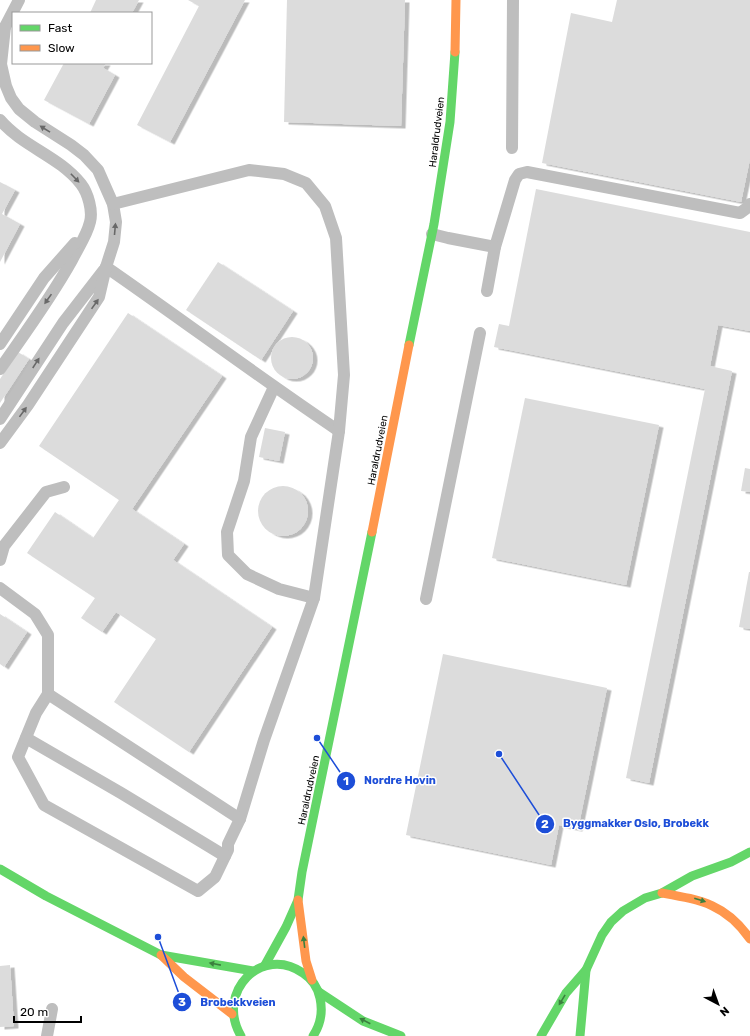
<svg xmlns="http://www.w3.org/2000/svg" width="750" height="1036" font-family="Rubik,sans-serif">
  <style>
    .building { fill: #dcdcdc; filter: url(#shadow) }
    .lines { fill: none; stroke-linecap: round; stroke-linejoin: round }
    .lane { stroke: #bebebe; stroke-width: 12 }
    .fast { stroke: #63d668; stroke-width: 9 }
    .slow { stroke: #ff974d; stroke-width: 9 }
    .oneway { fill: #686868 }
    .oneway2 { fill: #3b803e }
    .labels { text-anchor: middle; stroke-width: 3; stroke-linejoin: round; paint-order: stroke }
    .street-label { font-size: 10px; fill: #000; stroke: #fff }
    .leader { fill: none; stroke: #1d4ed8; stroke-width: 1.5 }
    .callout-dot { fill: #1d4ed8; stroke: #fff; stroke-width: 1.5 }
    .mark-label { font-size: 12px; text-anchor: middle; font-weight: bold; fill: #fff }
    .callout-label { font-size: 11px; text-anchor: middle; font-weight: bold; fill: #1d4ed8; stroke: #fff; stroke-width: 3; stroke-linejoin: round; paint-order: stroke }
  </style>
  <defs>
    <filter id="shadow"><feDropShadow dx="4.5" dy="2.5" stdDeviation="0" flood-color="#0004"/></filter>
  </defs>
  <rect width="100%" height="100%" fill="#fff"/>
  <!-- building -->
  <g class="building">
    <path d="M96 0H139L132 13H90Z"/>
    <path d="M188 0H245L170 142 137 125 199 6Z"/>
    <path d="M287 0H405L401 126 284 122Z"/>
    <path d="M617 0H750V159L741 202 542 163 571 13 612 22Z"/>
    <path d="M64 63H106L103 68 115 75 89 124 44 100Z"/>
    <path d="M0 182 15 190 2 214 20 224 0 262Z"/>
    <path d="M536 189 750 232V331L718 325 710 366 732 371 649 783 626 778 705 389 494 347 499 324 509 326Z"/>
    <path d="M218 262 293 311 261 360 186 310Z"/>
    <path d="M128 313 222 376 132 509 184 544 173 560 272 627 189 752 114 702 156 639 116 612 102 632 81 618 95 598 27 553 55 512 93 538 119 500 39 446Z"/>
    <circle cx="292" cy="358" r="21"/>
    <path d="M18 352 29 359 0 403V379Z"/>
    <path d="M525 398 659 425 626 585 492 558Z"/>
    <path d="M265 428 285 432 279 461 259 457Z"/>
    <path d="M745 468 750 469V492L741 491Z"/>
    <circle cx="283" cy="511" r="25"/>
    <path d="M749 572H750V629L739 627Z"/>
    <path d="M0 614 27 632 4 667 0 664Z"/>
    <path d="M443 654 607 688 578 829 559 825 551 865 406 835Z"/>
    <path d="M10 965 14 1026 0 1027V966Z"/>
  </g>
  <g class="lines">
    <!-- lane -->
    <g class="lane">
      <path d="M0 33 5 27 19 0"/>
      <path d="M0 120C23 147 59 156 81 184 88 193 93 211 90 222 87 235 78 248 72 260 51 298 25 333 0 369"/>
      <path d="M512 148 513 0"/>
      <path d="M432 234 448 238 495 247 515 180 519 174 527 172 740 213 747 208 750 204"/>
      <path d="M106 267C184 321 260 378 339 431"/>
      <path d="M487 291 495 247"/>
      <path d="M0 344 44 278 75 243"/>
      <path d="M274 387 251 437 244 481 227 532 228 555 247 574 279 589 314 598"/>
      <path d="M0 419 63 323 104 270"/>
      <path d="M0 443 28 405 99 297 106 267 114 242 116 222 113 204 98 170 84 155 71 145 35 122 19 109 11 98 6 86 1 64 5 27"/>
      <path d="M0 560 4 546 46 492 64 487"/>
      <path d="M0 588 35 614 48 635V694L36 713 18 757 44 805 198 891 215 877 228 850V844L240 819 264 740 314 598 339 431 344 375 336 238 325 206 306 183 284 174 249 170 113 204"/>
      <path d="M426 599 480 333"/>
      <path d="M48 694 240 819"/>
      <path d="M26 738 121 793 225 856"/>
      <path d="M47 1036 52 1009"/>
    </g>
    <!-- fast -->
    <g class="fast">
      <path d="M409 345 434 224 450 122 455 52"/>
      <path d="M0 869 46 896 161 955 253 971"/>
      <path d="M265 965 286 927 298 900 302 872 372 532"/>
      <path d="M319 992 363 1021 401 1036"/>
      <path d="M241 1036C215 992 262 944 303 973 312 979 318 988 320 998 323 1012 321 1024 313 1036"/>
      <path d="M541 1036 566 993 586 970 602 935 611 922 623 911 645 898 662 893 692 876 731 862 750 852"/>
      <path d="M580 1036 586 970"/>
    </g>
    <!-- slow -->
    <g class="slow">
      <path d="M455 52 456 0"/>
      <path d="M372 532 409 345"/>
      <path d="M662 893C701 900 726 904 750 939"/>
      <path d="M298 900 306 961 312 980"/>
      <path d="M161 955 184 977 232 1014"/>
    </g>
  </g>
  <!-- one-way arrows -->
  <defs><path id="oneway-solid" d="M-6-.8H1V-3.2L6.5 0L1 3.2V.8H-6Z"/></defs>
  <g class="oneway">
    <use href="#oneway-solid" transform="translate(45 129) rotate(-148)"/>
    <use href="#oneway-solid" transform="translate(75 178) rotate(46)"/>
    <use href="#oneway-solid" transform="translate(115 229) rotate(-85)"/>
    <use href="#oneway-solid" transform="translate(48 299) rotate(125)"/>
    <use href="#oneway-solid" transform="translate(95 304) rotate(-55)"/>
    <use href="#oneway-solid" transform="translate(36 363) rotate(-57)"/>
    <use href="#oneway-solid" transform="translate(23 412) rotate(-54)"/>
  </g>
  <g class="oneway2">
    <use href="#oneway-solid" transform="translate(700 900) rotate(17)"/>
    <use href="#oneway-solid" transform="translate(304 942) rotate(-97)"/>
    <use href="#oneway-solid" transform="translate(215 964) rotate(-169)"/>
    <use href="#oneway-solid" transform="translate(562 1000) rotate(121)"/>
    <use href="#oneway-solid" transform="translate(365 1021) rotate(-153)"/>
  </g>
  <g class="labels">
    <!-- street labels -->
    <g class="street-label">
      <text transform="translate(436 132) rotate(-83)" y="4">Haraldrudveien</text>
      <text transform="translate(377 450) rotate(-79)" y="4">Haraldrudveien</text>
      <text transform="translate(308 790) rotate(-78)" y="4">Haraldrudveien</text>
    </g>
  </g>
  <!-- callouts -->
  <path class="leader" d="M317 738L346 781M499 754L545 824M158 937L182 1002"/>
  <g class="callout-dot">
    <circle cx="317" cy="738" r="4"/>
    <circle cx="499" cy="754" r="4"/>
    <circle cx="158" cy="937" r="4"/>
    <circle cx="346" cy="781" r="10"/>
    <circle cx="545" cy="824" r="10"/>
    <circle cx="182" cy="1002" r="10"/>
  </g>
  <g class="mark-label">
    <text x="346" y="785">1</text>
    <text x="545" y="828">2</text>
    <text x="182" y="1006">3</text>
  </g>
  <g class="callout-label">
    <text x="400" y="784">Nordre Hovin</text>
    <text x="636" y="827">Byggmakker Oslo, Brobekk</text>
    <text x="238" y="1006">Brobekkveien</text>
  </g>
  <!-- legend -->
  <rect x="12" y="12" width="140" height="52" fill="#ffffff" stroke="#999999"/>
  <rect x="20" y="25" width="20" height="6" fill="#63d668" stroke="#999999"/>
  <text x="48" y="32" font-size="12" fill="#000000">Fast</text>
  <rect x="20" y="45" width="20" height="6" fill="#ff974d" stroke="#999999"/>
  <text x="48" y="52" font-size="12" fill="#000000">Slow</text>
  <!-- north arrow -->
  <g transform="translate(718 1004) rotate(139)" stroke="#ffffff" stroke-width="3" paint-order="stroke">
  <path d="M0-3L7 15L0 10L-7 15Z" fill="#000000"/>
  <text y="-6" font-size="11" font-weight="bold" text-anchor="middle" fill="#000000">N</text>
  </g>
  <!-- scale -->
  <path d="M14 1016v6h67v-6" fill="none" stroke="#000000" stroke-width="2"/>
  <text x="20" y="1016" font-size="12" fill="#000000" stroke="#ffffff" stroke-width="3" paint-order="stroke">20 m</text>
</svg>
